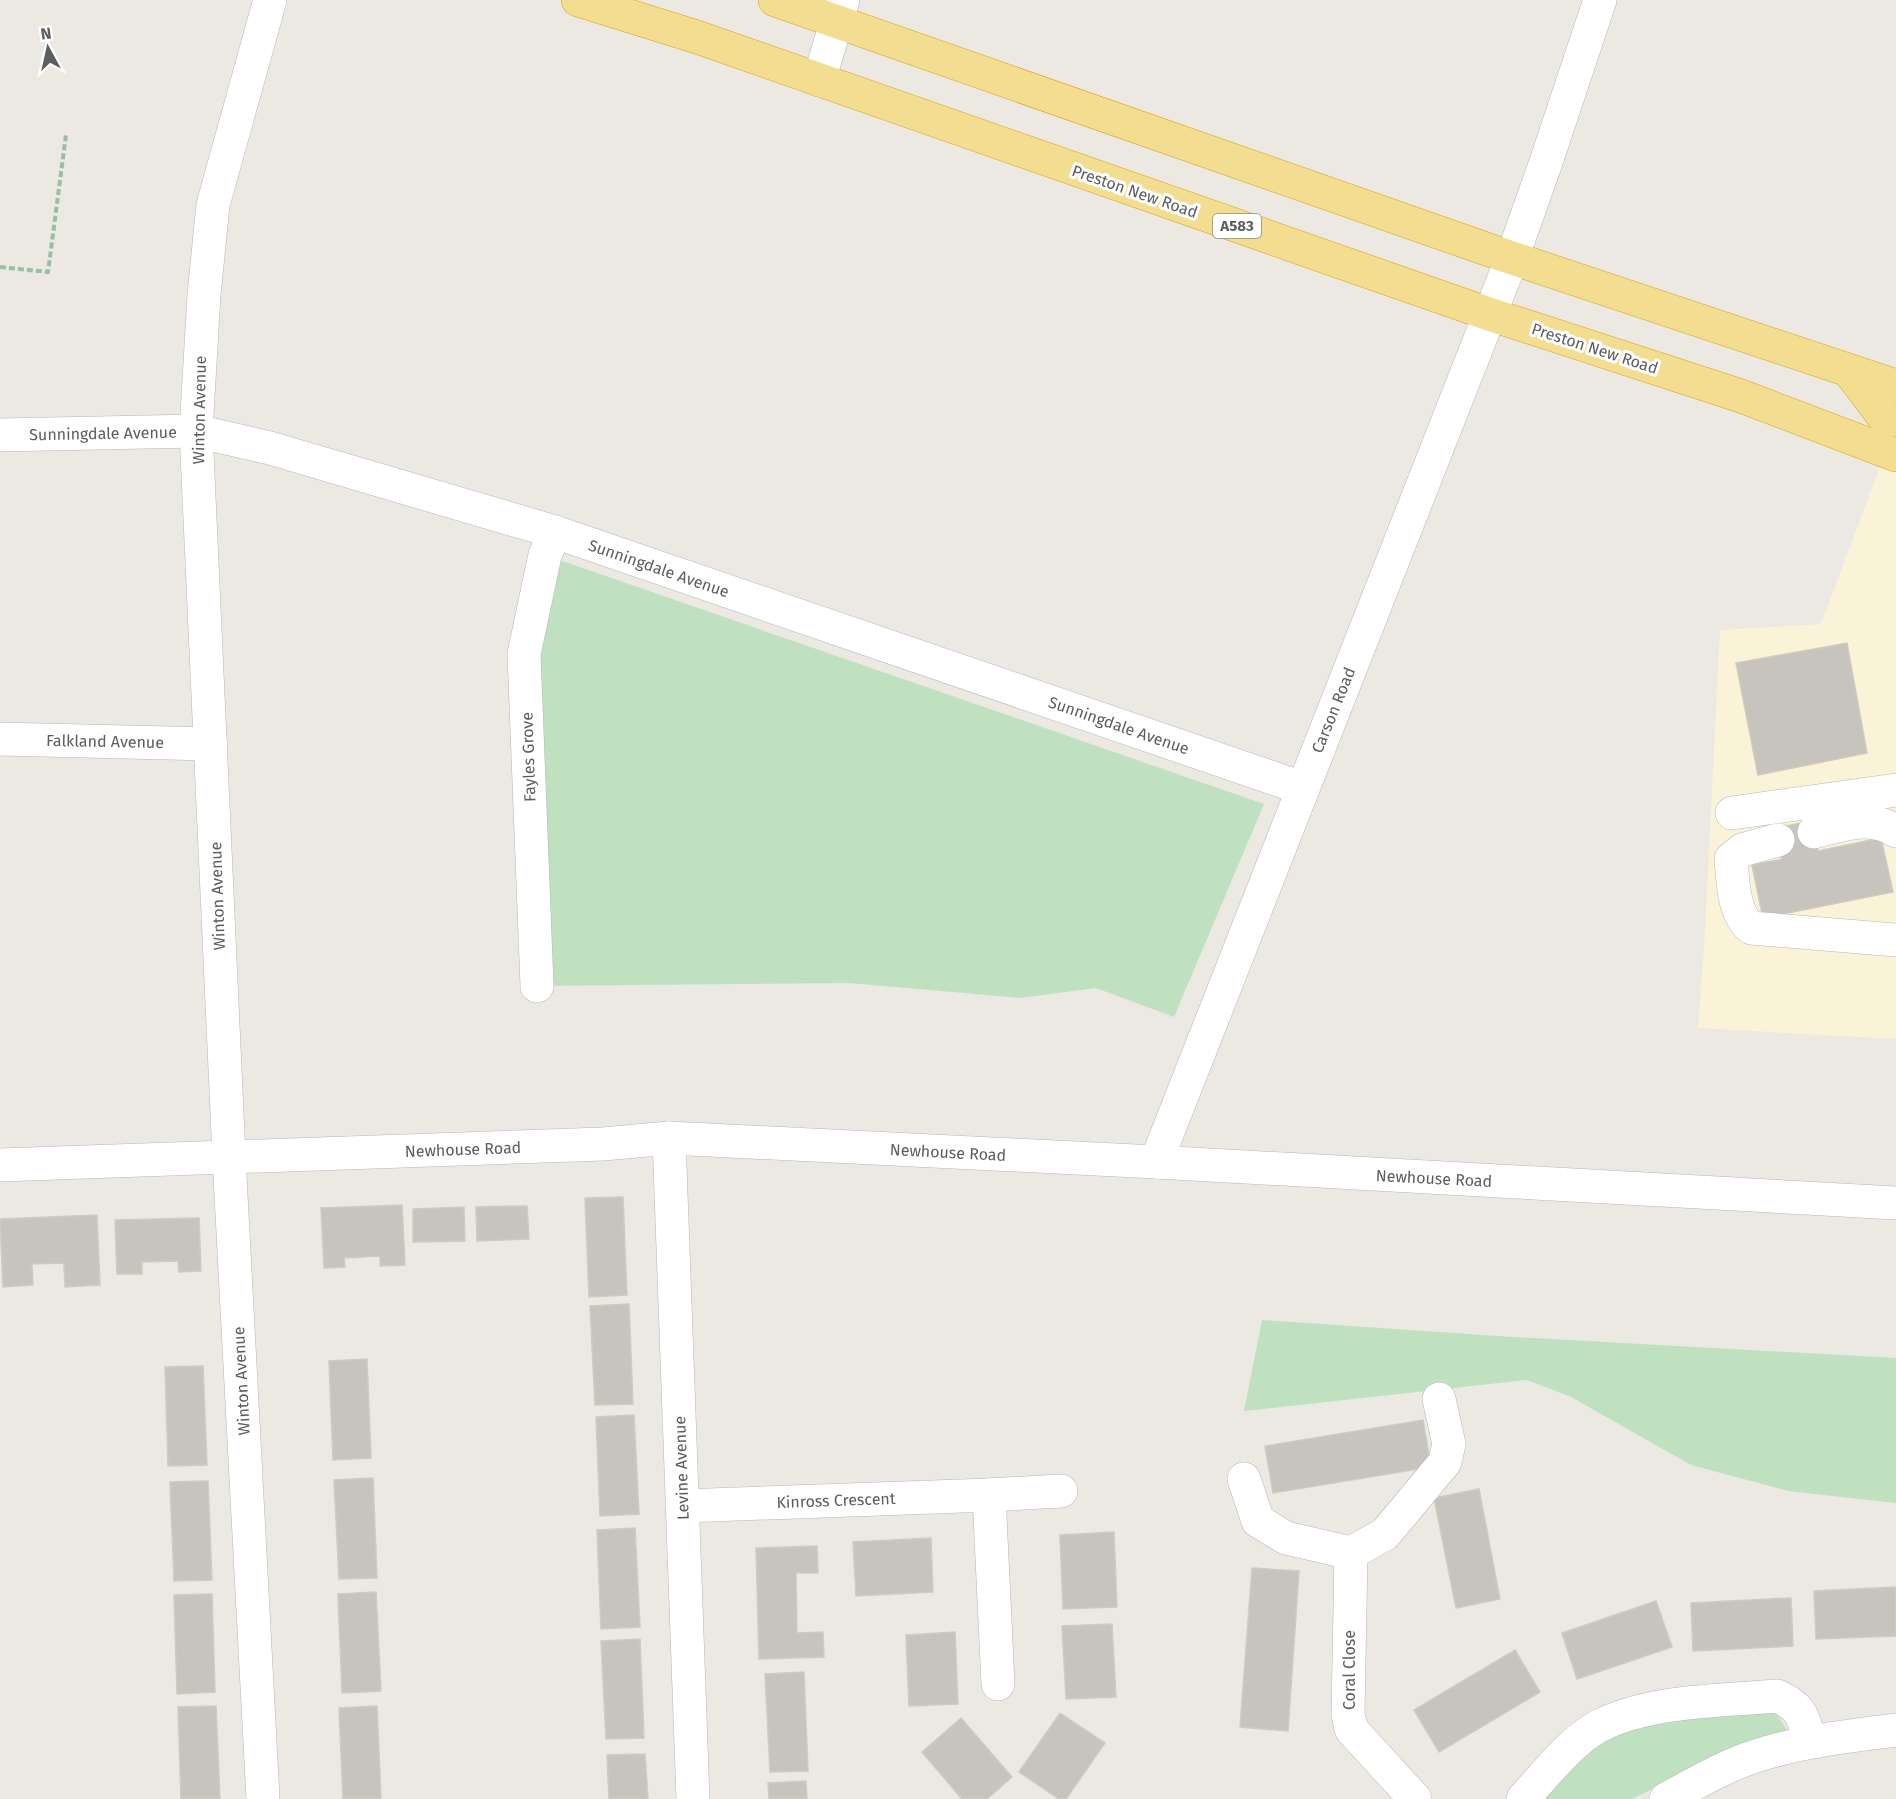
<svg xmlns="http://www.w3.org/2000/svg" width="1896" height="1799" font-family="'Fira Sans',sans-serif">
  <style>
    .commercial { fill: #faf3d7 }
    .green { fill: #bfe1c0 }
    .building { fill: #c7c4be; stroke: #cfcbc0; stroke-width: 1.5 }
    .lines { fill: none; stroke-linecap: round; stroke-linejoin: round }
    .minor-casing { stroke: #b4b7bb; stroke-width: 34 }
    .highway-casing { stroke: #d9a213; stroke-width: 34 }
    .path { stroke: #98bfa4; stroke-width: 4; stroke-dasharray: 6 3; stroke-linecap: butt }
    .minor { stroke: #fff; stroke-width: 33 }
    .highway { stroke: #f3dd90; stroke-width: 33 }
    .labels { text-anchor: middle; stroke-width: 6; stroke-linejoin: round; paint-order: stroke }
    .shield { fill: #fff; stroke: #8c8e90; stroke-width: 1.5 }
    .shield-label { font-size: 15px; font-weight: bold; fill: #5a5d61 }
    .street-label { font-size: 16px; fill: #5a5d61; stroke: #fff }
  </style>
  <rect width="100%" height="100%" fill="#ebe9e1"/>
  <!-- commercial -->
  <path class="commercial" d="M1886 451 1896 455V1039L1698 1028 1704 949 1720 630 1821 624Z"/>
  <!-- green -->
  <g class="green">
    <path d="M545 555 1264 804 1174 1017 1096 988 1020 998 850 983 537 986 524 654Z"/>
    <path d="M1262 1320 1513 1337 1896 1358V1503L1788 1491 1691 1465 1571 1397 1527 1380 1244 1411Z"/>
    <path d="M1772 1707 1789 1733 1750 1742 1632 1799H1535L1604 1735 1654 1718Z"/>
  </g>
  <!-- building -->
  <g class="building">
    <path d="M1847 643 1867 753 1758 775 1736 663Z"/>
    <path d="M1812 821 1818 851 1881 838 1893 892 1763 918 1752 865 1782 859 1776 828Z"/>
    <path d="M623 1197 627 1295 589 1297 585 1198Z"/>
    <path d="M402 1205 405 1265 380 1266V1256L344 1258 345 1267 324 1268 321 1208Z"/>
    <path d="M527 1206 529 1239 477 1241 476 1207Z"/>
    <path d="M464 1207 465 1241 413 1242V1209Z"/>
    <path d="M97 1215 100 1285 65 1287 64 1263 32 1264 33 1285 3 1287 0 1219Z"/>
    <path d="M199 1218 201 1271 179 1272 178 1261 142 1262V1274H117L115 1220Z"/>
    <path d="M629 1304 633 1404 595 1405 590 1306Z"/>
    <path d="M367 1359 371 1458 333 1460 329 1361Z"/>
    <path d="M203 1366 207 1465 168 1466 165 1367Z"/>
    <path d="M634 1415 639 1514 600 1516 596 1417Z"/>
    <path d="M1423 1420 1431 1467 1273 1493 1265 1446Z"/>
    <path d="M373 1478 377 1578 339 1579 334 1480Z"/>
    <path d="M208 1481 212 1580 174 1581 170 1482Z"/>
    <path d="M1479 1489 1500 1599 1456 1608 1434 1498Z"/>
    <path d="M635 1528 640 1627 601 1629 597 1530Z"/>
    <path d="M1114 1532 1117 1607 1063 1609 1060 1535Z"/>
    <path d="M931 1538 933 1592 856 1596 853 1542Z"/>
    <path d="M817 1546 818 1573H796L797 1633 823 1632 824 1657 759 1659 756 1548Z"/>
    <path d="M1252 1568 1299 1571 1288 1731 1240 1727Z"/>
    <path d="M1896 1587V1636L1816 1639 1814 1591Z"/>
    <path d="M376 1592 381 1691 342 1693 338 1594Z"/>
    <path d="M212 1594 215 1692 177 1694 174 1595Z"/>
    <path d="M1791 1598 1793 1646 1693 1651 1691 1603Z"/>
    <path d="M1656 1601 1672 1647 1577 1679 1562 1633Z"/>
    <path d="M1112 1624 1116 1697 1066 1699 1062 1626Z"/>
    <path d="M955 1632 958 1704 909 1706 906 1635Z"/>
    <path d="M640 1639 644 1738 606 1739 601 1641Z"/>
    <path d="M1515 1650 1540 1692 1439 1752 1414 1710Z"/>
    <path d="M804 1672 808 1771 770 1772 765 1674Z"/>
    <path d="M216 1706 220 1799H181L178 1707Z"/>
    <path d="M377 1706 381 1799H343L339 1708Z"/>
    <path d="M1060 1713 1105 1743 1066 1799H1059L1019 1772Z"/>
    <path d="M961 1718 1012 1777 987 1799H962L922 1752Z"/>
    <path d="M645 1754 648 1799H609L607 1755Z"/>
    <path d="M806 1781 807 1799H769L768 1783Z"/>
  </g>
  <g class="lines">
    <defs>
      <g id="minor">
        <path d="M819 80 843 0"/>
        <path d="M0 435 196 431 270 448 555 532 1302 788"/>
        <path d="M0 739 211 744"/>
        <path d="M1732 813 1896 790"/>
        <path d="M1814 832C1843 825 1870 814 1896 831"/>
        <path d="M1778 840 1742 850 1731 859C1733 881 1733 913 1751 928L1896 940"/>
        <path d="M537 986 524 654 545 555 555 532"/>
        <path d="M669 1138 693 1799"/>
        <path d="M1156 1162 1512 258 1546 162 1600 0"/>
        <path d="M0 1165 603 1144 669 1138 1156 1162 1896 1203"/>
        <path d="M1244 1479 1258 1521 1286 1538 1351 1553 1348 1714 1351 1729 1415 1799"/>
        <path d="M989 1495 1061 1491"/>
        <path d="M682 1506 989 1495 998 1684"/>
        <path d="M1351 1553 1385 1534 1445 1462 1449 1444 1439 1399"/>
        <path d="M263 1799 229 1157 196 431 204 295 213 205 270 0"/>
        <path d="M1523 1799C1544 1776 1572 1740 1599 1726 1651 1700 1720 1701 1777 1696 1803 1708 1802 1716 1811 1742"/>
        <path d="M1666 1799C1696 1783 1726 1765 1759 1755 1803 1741 1850 1736 1896 1730"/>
      </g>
      <g id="highway">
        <path d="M578 0 697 37 1489 314 1741 396 1896 455"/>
        <path d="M775 0 1512 258 1896 386"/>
        <path d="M1849 371 1883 416 1896 420"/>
      </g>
    </defs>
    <!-- minor casing -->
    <use href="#minor" class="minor-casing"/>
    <!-- highway casing -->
    <use href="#highway" class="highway-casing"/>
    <!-- path -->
    <path class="path" d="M0 267 48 272 66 135"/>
    <!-- minor -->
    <use href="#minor" class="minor"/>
    <!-- highway -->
    <use href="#highway" class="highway"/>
  </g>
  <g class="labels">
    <!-- shield labels -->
    <rect class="shield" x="1213" y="214" width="48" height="24" rx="4.5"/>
    <g class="shield-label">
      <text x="1237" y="231">A583</text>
    </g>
    <!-- street labels -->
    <g class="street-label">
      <text transform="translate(1135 191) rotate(19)" y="6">Preston New Road</text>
      <text transform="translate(1595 348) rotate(18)" y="6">Preston New Road</text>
      <text transform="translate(199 410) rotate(-89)" y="6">Winton Avenue</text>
      <text transform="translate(103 433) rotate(-1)" y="6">Sunningdale Avenue</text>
      <text transform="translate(659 568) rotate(19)" y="6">Sunningdale Avenue</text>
      <text transform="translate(1333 710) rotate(-68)" y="6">Carson Road</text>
      <text transform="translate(1119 725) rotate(19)" y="6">Sunningdale Avenue</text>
      <text transform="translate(105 741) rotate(1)" y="6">Falkland Avenue</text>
      <text transform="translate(528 757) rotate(-92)" y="6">Fayles Grove</text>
      <text transform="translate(217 896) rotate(-92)" y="6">Winton Avenue</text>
      <text transform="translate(463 1149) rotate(-2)" y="6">Newhouse Road</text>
      <text transform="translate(948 1152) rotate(3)" y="6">Newhouse Road</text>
      <text transform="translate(1434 1178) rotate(3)" y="6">Newhouse Road</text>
      <text transform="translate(241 1381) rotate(-93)" y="6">Winton Avenue</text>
      <text transform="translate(681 1468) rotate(-92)" y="6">Levine Avenue</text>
      <text transform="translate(836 1500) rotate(-2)" y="6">Kinross Crescent</text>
      <text transform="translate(1349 1670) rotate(-90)" y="6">Coral Close</text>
    </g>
  </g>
  <!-- north arrow -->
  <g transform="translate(48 48) rotate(352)" stroke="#ffffff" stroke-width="4.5" paint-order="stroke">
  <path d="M0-4.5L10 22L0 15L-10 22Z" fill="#5a5d61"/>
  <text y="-9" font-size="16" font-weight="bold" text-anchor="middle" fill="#5a5d61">N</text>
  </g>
</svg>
